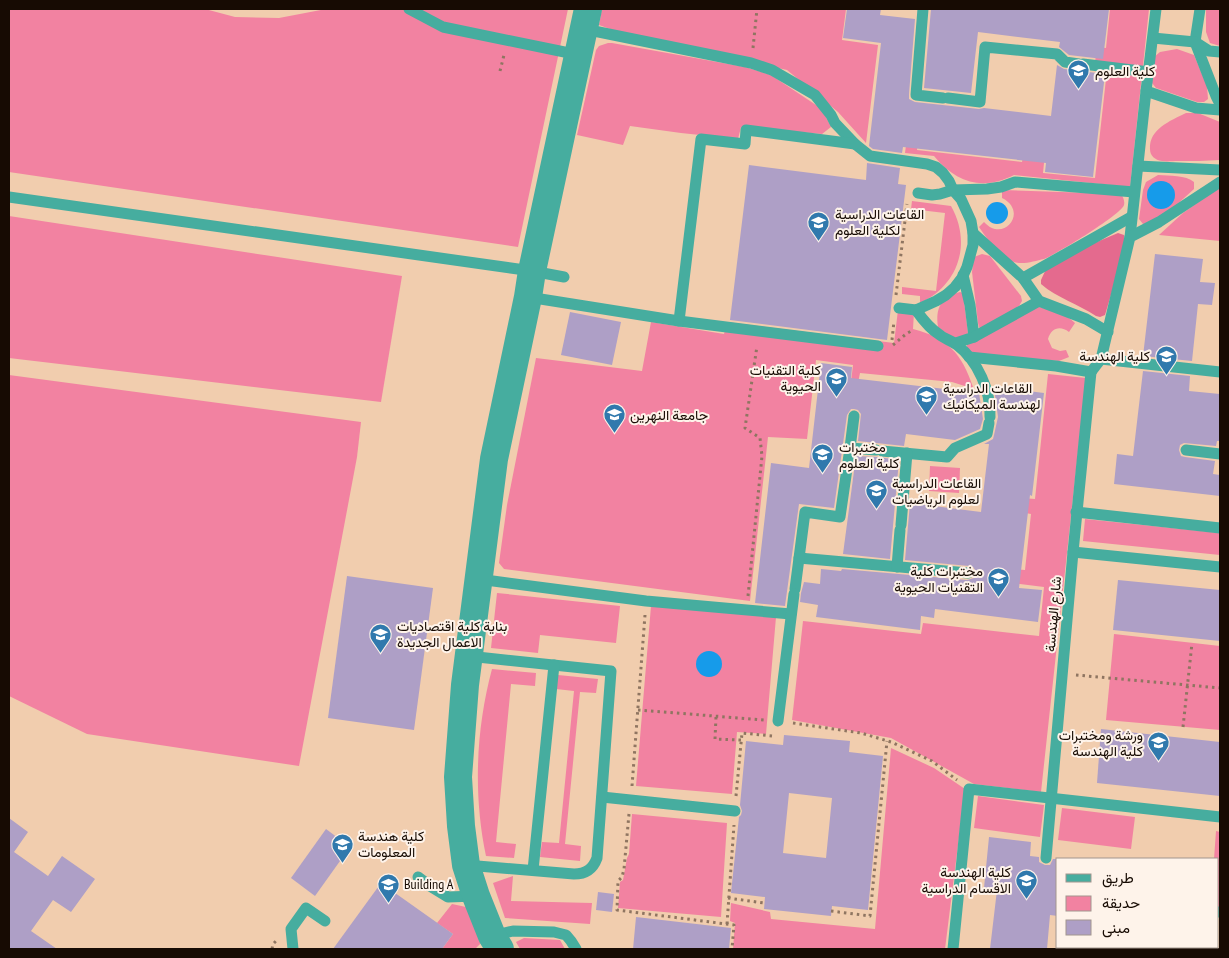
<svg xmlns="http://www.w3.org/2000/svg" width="1229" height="958" font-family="'PT Sans Narrow',Vazirmatn,sans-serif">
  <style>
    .green { fill: #f282a1 }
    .forest { fill: #e46a8e }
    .water { fill: #169bea }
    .building { fill: #ae9fc6; fill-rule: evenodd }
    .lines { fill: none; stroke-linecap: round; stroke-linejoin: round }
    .path { stroke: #8f7561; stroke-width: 3; stroke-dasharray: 2.5 4; stroke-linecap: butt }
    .service { stroke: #46ad9f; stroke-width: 11 }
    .tertiary { stroke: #46ad9f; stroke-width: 28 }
    .labels { text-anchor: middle; stroke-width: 4; stroke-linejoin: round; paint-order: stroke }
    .poi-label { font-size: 14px; fill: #170b03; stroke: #fef3ea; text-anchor: start }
    .street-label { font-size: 14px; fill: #170b03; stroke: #fef3ea }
  </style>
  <rect width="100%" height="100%" fill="#f1cdae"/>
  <!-- green -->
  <g class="green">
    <path d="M9 9H205L235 17 279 18 326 9H568L518 247 9 172Z"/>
    <path d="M602 9H846L842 40 878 45 866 143 838 112 787 70 621 33 599 25Z"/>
    <path d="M1110 9H1149L1130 187 1014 175C983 191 956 183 934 156L905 153 907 138 918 139 917 150 1022 162 1024 151 1045 153 1043 173 1095 178 1107 70 1095 64 1096 53 1088 46 1106 48Z"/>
    <path d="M1206 9H1220V46L1210 43 1206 32Z"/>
    <path d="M608 43H612L745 67 771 75 822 109 831 127 822 134 741 127 738 139 681 133 630 126 623 145 577 135 596 50 599 46Z"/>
    <path d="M1177 49 1194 55 1207 86 1208 99 1204 102H1197L1156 88 1152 83 1154 57 1160 52Z"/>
    <path d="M1186 113H1198L1220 122V160C1206 161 1192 161 1178 161 1173 161 1167 162 1162 161 1155 160 1150 156 1150 149 1149 129 1170 121 1186 113Z"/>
    <path d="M1158 175C1169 176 1186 175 1194 182V189L1172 209 1146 225 1143 224 1139 219 1143 190 1146 182Z"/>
    <path d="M1220 187V241L1159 235 1183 213Z"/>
    <path d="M1002 190 1121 194C1123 197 1125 201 1124 205 1122 214 1055 255 1044 259 1035 261 1023 265 1014 262 1001 260 986 237 979 227L984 222C1004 244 1029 211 1002 198Z"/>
    <path d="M912 201 951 206C972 243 959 285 920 303V296L902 294V287L936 291 945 213 911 209Z"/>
    <path d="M9 216 402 276 381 402 9 358Z"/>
    <path d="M982 254 990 256 1021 296 1022 301 1019 306 981 330 979 327 978 323 972 272 974 257Z"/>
    <path d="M960 292 963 293 968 333 964 338 955 340 938 327C935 308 941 297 960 292Z"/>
    <path d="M1036 306C1050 310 1065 313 1075 323L1069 332C1060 325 1051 328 1048 339L1052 348 1060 351 1066 350 1069 357 1059 361 969 354 967 350V345Z"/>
    <path d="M898 310 914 312 913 329C948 338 962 354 973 387L971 388 952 382 860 373 858 383 851 382 853 365 816 360 807 439 768 437 750 601 504 569 499 563 507 505 536 358 642 371 651 322 724 334 727 322 894 343Z"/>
    <path d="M1048 374 1086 378 1041 792 974 784 891 738 792 720 803 621 921 634 923 623 1039 636 1044 587 1011 583 1013 569 1025 570 1031 514 1020 512 1022 498 1035 499Z"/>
    <path d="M9 375 361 422 357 457 299 766 87 734 9 696Z"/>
    <path d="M930 466 960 468 959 493 929 491Z"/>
    <path d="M1085 519 1220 533V555L1083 541Z"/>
    <path d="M497 593 620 606 616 643 540 635 538 653 491 648Z"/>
    <path d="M651 606 776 617 766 734 737 732 732 794 636 786Z"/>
    <path d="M1114 634 1220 646V730L1106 720Z"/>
    <path d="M492 669 536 673 535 686 511 684 496 842 516 844 514 858 486 856C473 794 476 729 492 669Z"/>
    <path d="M558 675 598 679 596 693 580 692 565 844 581 846 580 861 540 857 542 842 559 843 574 691 556 689Z"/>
    <path d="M891 748 934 768 965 789 945 949H733L735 923 730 921 731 903 770 912 771 919 875 929Z"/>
    <path d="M978 796 1044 805 1040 837 974 828Z"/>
    <path d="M1062 808 1135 817 1131 849 1058 840Z"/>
    <path d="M632 814 727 823 721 917 618 908 620 882 623 880 627 858 629 854Z"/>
    <path d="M1216 831 1220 832V908L1218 907V859H1214Z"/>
    <path d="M513 876 511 901 592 903 590 924 505 918 493 883Z"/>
    <path d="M452 904 466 907 481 943 475 949H442L453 934 437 923Z"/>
    <path d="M524 938 560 940 565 949H520L516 942Z"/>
  </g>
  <!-- forest -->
  <path class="forest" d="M1118 233 1124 235 1125 248 1105 315 1100 317 1096 316C1078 304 1057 298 1041 284V280L1047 267 1092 244Z"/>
  <!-- water -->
  <g class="water">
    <circle cx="1161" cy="195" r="14"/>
    <circle cx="997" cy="213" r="11"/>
    <circle cx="709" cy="664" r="13"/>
  </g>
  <!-- building -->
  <g class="building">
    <path d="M847 9H881L880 15 915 19 909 94V99L915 102 979 109 984 108 1051 116 1057 65 1064 69 1105 74 1093 177 1045 172 1046 163 903 147 902 153 873 149 869 146 881 43 843 38Z"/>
    <path d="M931 9H1109L1103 59 1069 55 1059 47 1060 42 978 32 971 93 924 88Z"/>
    <path d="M867 163 900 168 898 184 906 185 887 340 730 320 749 165 866 180Z"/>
    <path d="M1155 254 1203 259 1200 282 1215 283 1212 305 1198 304 1192 361 1143 356Z"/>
    <path d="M570 312 621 322 612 365 561 355Z"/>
    <path d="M821 363 852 367 851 378 979 393 983 419 980 429 955 440 906 434 904 446 858 441 861 414 858 410 854 409H851L847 415 834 508 799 504 785 606 755 603 771 463 809 468Z"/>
    <path d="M1143 371 1190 376 1189 391 1220 394V441H1217L1216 446 1184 443 1180 445 1179 450 1181 456 1185 457 1215 461 1213 474 1220 475V496L1114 484 1117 454 1133 456Z"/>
    <path d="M997 387 1044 393 1032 496 1030 495 1019 588 1042 590 1038 622 935 609 934 618 921 616 920 630 816 617 818 605 800 602 801 593 804 582 820 584 821 569 841 571 842 569 967 580 974 578 975 574V570L973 567 969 566 905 560 910 503 981 512 989 444H984L993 439 994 435 998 417 995 395Z"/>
    <path d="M856 456 878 457 899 460 890 559 843 554Z"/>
    <path d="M347 576 433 588 414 730 328 718Z"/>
    <path d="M1118 580 1220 590V641L1113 630Z"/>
    <path d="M1101 729 1220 742V796L1097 783Z"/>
    <path d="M784 735 850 741 849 752 883 756 868 910 832 906 831 916 764 909 765 897 731 893 739 817 741 815 742 811 740 805 746 741 783 745ZM789 793 832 798 826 858 783 853Z"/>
    <path d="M9 818 28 832 14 852 48 876 62 856 95 879 71 912 53 900 31 931 57 949H9Z"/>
    <path d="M326 829 350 847 315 896 291 878Z"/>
    <path d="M989 837 1031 842 1030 856 1039 857V862L1045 865H1050L1053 859H1058V916L1050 915 1047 949H990L997 890 984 888Z"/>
    <path d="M381 883 453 934 442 949H333Z"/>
    <path d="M598 892 614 894 612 912 596 910Z"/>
    <path d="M636 917 731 928 729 949H633Z"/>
  </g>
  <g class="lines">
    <!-- path -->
    <g class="path">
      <path d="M753 48 757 9"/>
      <path d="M500 71 504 55"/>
      <path d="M896 295 907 204"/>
      <path d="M892 340 894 321"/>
      <path d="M893 345 906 334 913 330"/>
      <path d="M748 596 762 456 760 438 745 428 757 346"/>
      <path d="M1076 675 1220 688"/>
      <path d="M638 710 764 720"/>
      <path d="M716 717 715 739 741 740"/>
      <path d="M793 723 861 733 891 742 932 761 957 780"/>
      <path d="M1183 727 1192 643"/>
      <path d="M632 786 645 615"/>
      <path d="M736 796 742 733 772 736"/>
      <path d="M629 814 624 869 622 877 618 881 617 910 734 925 732 949"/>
      <path d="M728 898 764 903"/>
      <path d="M831 911 870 916 887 741"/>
      <path d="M727 924 734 825"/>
      <path d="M272 949 273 944 277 940"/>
    </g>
    <!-- service -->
    <g class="service">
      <path d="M409 9 443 27 579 55"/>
      <path d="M923 9 916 95 943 98"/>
      <path d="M1200 9 1195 42 1216 96 1220 104"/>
      <path d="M584 29 751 63 772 70 815 95 831 115 835 123 855 144 870 156 927 164 936 167 943 173 949 181 953 190 961 199 971 221 973 233V245L967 267 962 278 955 287 946 295 936 301 916 310 899 308"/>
      <path d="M1153 38 1195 42 1209 51 1220 52"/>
      <path d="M1083 64 1149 72"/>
      <path d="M1146 91 1196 108 1220 110"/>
      <path d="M948 98 980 102 985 47 1057 54 1065 62 1079 64"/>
      <path d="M1138 166 1220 170"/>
      <path d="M918 193 932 195 940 194 953 190 987 189 1001 187 1015 182 1134 192"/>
      <path d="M9 197 532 271 564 277"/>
      <path d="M973 233 1023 278 1039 301 1086 319 1108 332"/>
      <path d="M1130 237 1146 91 1156 9"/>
      <path d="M963 275 970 305 974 337"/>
      <path d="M1023 278 1131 217"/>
      <path d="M528 297 679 321 878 346"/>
      <path d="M916 310C923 320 930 329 940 335 945 339 952 341 957 345 978 361 991 391 990 417"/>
      <path d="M679 321 701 139 745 144 746 130 855 144"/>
      <path d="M956 343 974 337 1039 301"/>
      <path d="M969 357 1056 366 1091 372"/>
      <path d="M1101 359 1220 372"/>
      <path d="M1091 372 1101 359 1130 237 1159 222 1220 182"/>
      <path d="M850 448 854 416"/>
      <path d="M1186 450 1220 454"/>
      <path d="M882 451 947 457 955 448 987 434 989 423"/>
      <path d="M1076 512 1220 528"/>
      <path d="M901 525 907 453"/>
      <path d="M1073 552 1220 567"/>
      <path d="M799 558 968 573"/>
      <path d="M897 567 900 530"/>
      <path d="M478 579 646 601 791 614"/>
      <path d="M795 589 805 512 840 517 850 448 876 450"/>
      <path d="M778 721 794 594"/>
      <path d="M602 797 735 811"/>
      <path d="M1046 858 1073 552 1091 372"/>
      <path d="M466 865 574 874C586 874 593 869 597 858L611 671 468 656"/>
      <path d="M533 870 554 665"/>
      <path d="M418 877 430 886 448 897 476 896"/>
      <path d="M1218 912H1220"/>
      <path d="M492 936 513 931 554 932 566 935 571 941 576 949"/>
      <path d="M293 949 291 929 306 908 325 921"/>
      <path d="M953 949 969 789 1220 817"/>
    </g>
    <!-- tertiary -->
    <path class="tertiary" d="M500 949 492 936 476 896 466 865 461 826 458 777 465 685 494 459 528 297 532 271 588 9"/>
  </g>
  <!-- icons -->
  <defs>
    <symbol id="university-pin" viewBox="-11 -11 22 30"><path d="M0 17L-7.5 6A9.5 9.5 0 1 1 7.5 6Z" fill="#3079ad" stroke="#fef3ea"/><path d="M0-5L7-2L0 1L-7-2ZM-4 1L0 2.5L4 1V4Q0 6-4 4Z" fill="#fff"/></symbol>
  </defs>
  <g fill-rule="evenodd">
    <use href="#university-pin" x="1066" y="58" width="25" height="34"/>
    <use href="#university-pin" x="806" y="210" width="25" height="34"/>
    <use href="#university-pin" x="1154" y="344" width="25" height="34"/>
    <use href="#university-pin" x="824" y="366" width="25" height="34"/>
    <use href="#university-pin" x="914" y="384" width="25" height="34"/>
    <use href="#university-pin" x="602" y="402" width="25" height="34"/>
    <use href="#university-pin" x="810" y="442" width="25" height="34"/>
    <use href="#university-pin" x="864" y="478" width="25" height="34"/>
    <use href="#university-pin" x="986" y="566" width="25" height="34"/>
    <use href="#university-pin" x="368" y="622" width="25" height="34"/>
    <use href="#university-pin" x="1146" y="730" width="25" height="34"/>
    <use href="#university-pin" x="330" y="832" width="25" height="34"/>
    <use href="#university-pin" x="1014" y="868" width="25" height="34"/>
    <use href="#university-pin" x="376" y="872" width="25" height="34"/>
  </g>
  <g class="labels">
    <!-- poi labels -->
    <g class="poi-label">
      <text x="1095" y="76">كلية العلوم</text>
      <text x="835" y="219">القاعات الدراسية<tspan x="835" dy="16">لكلية العلوم</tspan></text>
      <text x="1150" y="361" text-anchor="end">كلية الهندسة</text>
      <text x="821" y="375" text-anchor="end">كلية التقنيات<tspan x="821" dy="16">الحيوية</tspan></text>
      <text x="943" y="393">القاعات الدراسية<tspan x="943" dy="16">لهندسة الميكانيك</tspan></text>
      <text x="630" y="420">جامعة النهرين</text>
      <text x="839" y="452">مختبرات<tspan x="839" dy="16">كلية العلوم</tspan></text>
      <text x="892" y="488">القاعات الدراسية<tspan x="892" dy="16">لعلوم الرياضيات</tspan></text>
      <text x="983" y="576" text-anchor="end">مختبرات كلية<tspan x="983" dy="16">التقنيات الحيوية</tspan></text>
      <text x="397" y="631">بناية كلية اقتصاديات<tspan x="397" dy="16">الاعمال الجديدة</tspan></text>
      <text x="1143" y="740" text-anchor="end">ورشة ومختبرات<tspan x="1143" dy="16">كلية الهندسة</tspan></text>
      <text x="358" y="841">كلية هندسة<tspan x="358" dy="16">المعلومات</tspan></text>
      <text x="1011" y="877" text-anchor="end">كلية الهندسة<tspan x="1011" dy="16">الاقسام الدراسية</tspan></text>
      <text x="404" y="889">Building A</text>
    </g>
    <!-- street labels -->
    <g class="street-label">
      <text transform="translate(1053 614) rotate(-85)" y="5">شارع الهندسة</text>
    </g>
  </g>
  <!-- border -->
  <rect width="1229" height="958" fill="none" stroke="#170b03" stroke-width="20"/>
  <!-- legend -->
  <rect x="1056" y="858" width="162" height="90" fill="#fef3ea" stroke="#a2968e"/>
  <rect x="1066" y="874" width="25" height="8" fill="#46ad9f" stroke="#a2968e"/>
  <text x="1102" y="883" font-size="15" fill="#170b03">طريق</text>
  <rect x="1066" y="896" width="25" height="15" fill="#f282a1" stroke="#a2968e"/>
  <text x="1102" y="908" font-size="15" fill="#170b03">حديقة</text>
  <rect x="1066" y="920" width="25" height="15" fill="#ae9fc6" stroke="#a2968e"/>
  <text x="1102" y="933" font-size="15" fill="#170b03">مبنى</text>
</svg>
